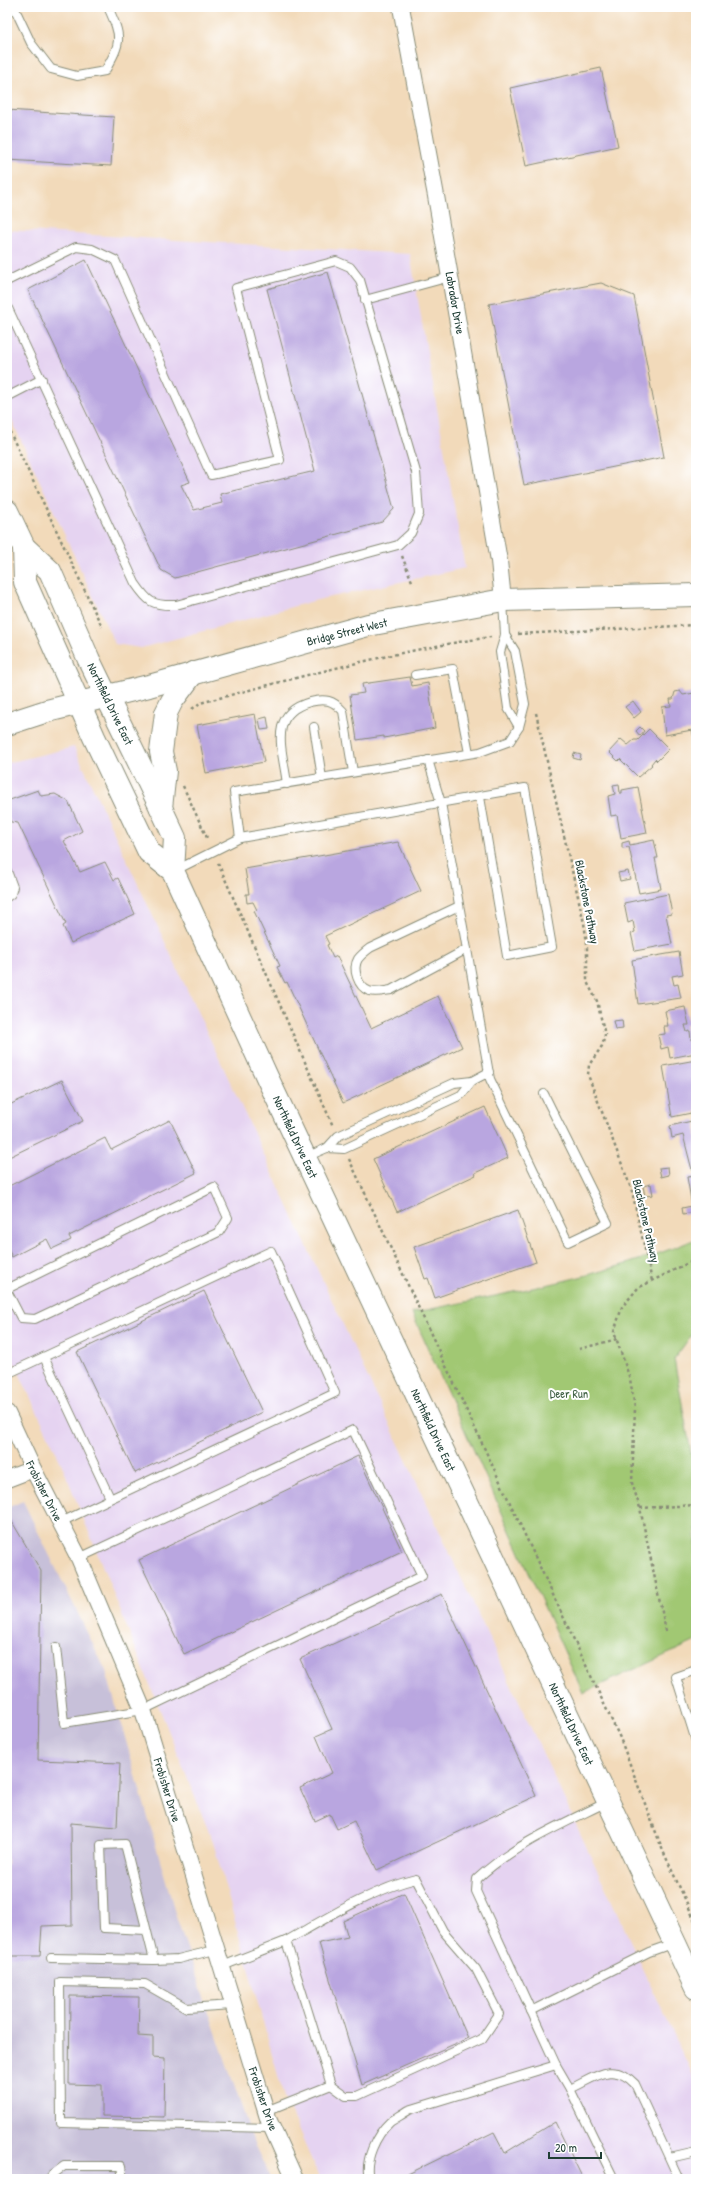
<svg xmlns="http://www.w3.org/2000/svg" width="703" height="2186" font-family="'Patrick Hand',sans-serif">
  <style>
    .built { fill: #e5d3f1 }
    .industrial { fill: #c7c0d9 }
    .green { fill: #a1c873; stroke: #608254 }
    .building { fill: #b9a6e0 }
    .lines { fill: none; stroke-linecap: round; stroke-linejoin: round }
    .lane-casing { stroke: #888c77; stroke-width: 10 }
    .street-casing { stroke: #888c77; stroke-width: 18 }
    .secondary-casing { stroke: #888c77; stroke-width: 24 }
    .path { stroke: #888c77; stroke-width: 2.5; stroke-dasharray: 3 3; stroke-linecap: butt }
    .lane { stroke: #fff; stroke-width: 8 }
    .street { stroke: #fff; stroke-width: 16 }
    .secondary { stroke: #fff; stroke-width: 22 }
    .labels { text-anchor: middle; stroke-width: 4; stroke-linejoin: round; paint-order: stroke }
    .street-label { font-size: 12px; fill: #1f3d34; stroke: #fff }
    .park-label { font-size: 12px; fill: #406044; stroke: #fff }
  </style>
  <rect width="100%" height="100%" fill="#fff"/>
  <filter id="ink" filterUnits="userSpaceOnUse"><feTurbulence type="fractalNoise" baseFrequency=".025" numOctaves="2"/><feDisplacementMap in="SourceGraphic" scale="8" xChannelSelector="R" yChannelSelector="G"/><feConvolveMatrix kernelMatrix="1 2 1 2 8 2 1 2 1" color-interpolation-filters="sRGB"/></filter>
  <filter id="wash" filterUnits="userSpaceOnUse"><feTurbulence type="fractalNoise" baseFrequency=".012" numOctaves="4" result="noise"/><feDisplacementMap in="SourceGraphic" scale="16" xChannelSelector="R" yChannelSelector="G"/><feGaussianBlur stdDeviation="0.9" result="paint"/><feColorMatrix in="noise" values="0 0 0 0 0 0 0 0 0 0 0 0 0 0 0 0 0 1.4 0 .05"/><feComposite in="paint" operator="in"/></filter>
  <g filter="url(#wash)">
    <rect width="100%" height="100%" fill="#f2daba"/>
    <!-- built -->
    <g class="built">
      <path d="M7 230 410 254 465 568 317 600 141 648 115 644 7 410Z"/>
      <path d="M74 747 696 2082V2179H320L284 2097 213 1842 62 1465 7 1347V763Z"/>
    </g>
    <!-- industrial -->
    <path class="industrial" d="M23 1501 106 1671 177 1919 255 2146 271 2179H7V1508Z"/>
    <!-- green -->
    <path class="green" d="M696 1239V1329L674 1359 696 1481V1641L583 1693 412 1313C507 1293 606 1277 696 1239Z"/>
    <g id="blocks">
      <!-- building -->
      <g class="building">
        <path d="M601 68 618 146 526 166 510 88Z"/>
        <path d="M7 110 114 117 111 166 7 160Z"/>
        <path d="M86 260 190 482 181 485 194 510 222 503 220 494 315 471 267 289 328 272 394 509 382 522 175 578 161 570 28 290Z"/>
        <path d="M601 283 634 296 664 457 524 485 489 304Z"/>
        <path d="M410 677 412 686 428 683 435 728 384 738V736L357 740 350 695 364 693 362 684Z"/>
        <path d="M680 691 683 695 694 693 696 706V737L694 738 692 730 665 735 662 707 671 706 670 699H673L675 692Z"/>
        <path d="M633 701 641 712 634 718 625 707Z"/>
        <path d="M255 714 264 762 206 773 197 725Z"/>
        <path d="M267 717 269 729 261 730 259 719Z"/>
        <path d="M640 727 644 731 640 736 636 731Z"/>
        <path d="M649 729 669 749 657 761 655 759 651 764 652 765 638 777 620 759 618 761 609 752 621 739 628 745 634 740H638Z"/>
        <path d="M574 753 581 755 580 760 573 758Z"/>
        <path d="M619 784 620 793H622V790L638 787 647 833 621 838 617 815 611 816 608 796 615 794 613 785Z"/>
        <path d="M38 790 41 796 55 794 68 801 82 831 64 841 80 872 105 862 114 880 118 878 135 914 71 943 63 926 66 924 18 823 11 822 7 814V801Z"/>
        <path d="M654 840 658 858H655L661 889 639 893 629 847 622 848V843L629 841 630 845Z"/>
        <path d="M398 842 421 891 325 936 329 944 327 945 333 958 337 956 371 1028 438 996 462 1047 343 1103 287 982 285 983 277 967 280 966 254 911 257 910 253 902 247 903 246 894H249L245 869Z"/>
        <path d="M628 871 630 879 620 881 618 873Z"/>
        <path d="M668 894 672 914 666 915 672 944 635 951 631 933 635 932 633 921 628 923 624 903Z"/>
        <path d="M679 952 683 974 672 976 674 985 678 984 681 998 638 1004 632 960Z"/>
        <path d="M685 1007 689 1025H685L687 1032 690 1031 691 1040H694L696 1053 670 1058 668 1047 661 1049 658 1035 665 1034 664 1026H668L665 1011Z"/>
        <path d="M622 1020 623 1028 615 1029 613 1021Z"/>
        <path d="M696 1060V1112L672 1117 663 1066Z"/>
        <path d="M62 1080 83 1121 7 1158V1106Z"/>
        <path d="M485 1107 508 1158 475 1173 476 1175 397 1212 373 1159Z"/>
        <path d="M170 1120 196 1173 69 1236 71 1240 52 1249 47 1239 12 1257 7 1247V1187L105 1138 111 1150Z"/>
        <path d="M696 1120V1170H692L683 1135 672 1138 670 1126Z"/>
        <path d="M668 1167 669 1175 661 1177 659 1168Z"/>
        <path d="M696 1176V1221H695L694 1212 683 1214 682 1208 692 1206 687 1177Z"/>
        <path d="M651 1184 653 1195 645 1196 643 1186Z"/>
        <path d="M518 1210 536 1262 435 1298 428 1278 425 1279 414 1247Z"/>
        <path d="M204 1291 262 1412 135 1473 77 1352Z"/>
        <path d="M358 1456 402 1551 184 1654 139 1560Z"/>
        <path d="M11 1520 41 1571 38 1760 120 1763 117 1827 71 1823 72 1925 42 1926 40 1956H7V1522Z"/>
        <path d="M442 1594 536 1796 377 1870 354 1821 337 1829 330 1814 315 1821 300 1788 332 1773 316 1736 332 1729 300 1659Z"/>
        <path d="M404 1893 468 2038 362 2085 319 1943 348 1937 343 1921Z"/>
        <path d="M70 1996 139 1997 138 2036 153 2037V2057L165 2058 164 2117 102 2116V2085L69 2084Z"/>
        <path d="M555 2122 583 2179H411L408 2174 494 2132 505 2153Z"/>
      </g>
    </g>
  </g>
  <g filter="url(#ink)">
    <use href="#blocks" fill-opacity="0" stroke="#888c77" stroke-width="1"/>
    <g class="lines">
      <defs>
        <g id="lane">
          <path d="M14 7 31 43 51 69 77 76 105 71C122 41 122 38 108 7"/>
          <path d="M7 281 76 247 92 249 115 260 211 475 280 460 236 288 336 261 350 267 360 280 416 472 419 514 411 533 398 545 176 605C152 606 148 602 135 583L7 306"/>
          <path d="M365 300 450 277"/>
          <path d="M7 397 42 379"/>
          <path d="M503 601 505 635 500 652 508 708 519 727"/>
          <path d="M415 675 453 669 469 753"/>
          <path d="M314 727 322 778"/>
          <path d="M428 760 441 803 490 1079 568 1242 608 1223 544 1094"/>
          <path d="M287 784C283 750 267 714 310 702 325 698 333 700 343 711L353 772"/>
          <path d="M240 838 234 792 480 752 510 741 519 727 525 704 515 651 505 635"/>
          <path d="M176 870 240 838 525 788 552 947 507 956 480 797"/>
          <path d="M7 871 13 887 11 894 7 897"/>
          <path d="M459 906 370 948C366 951 361 955 358 959 352 969 358 987 369 991 376 993 384 991 391 990L467 949"/>
          <path d="M327 1148 344 1149 461 1095 472 1081 489 1072"/>
          <path d="M306 1157 327 1148 338 1136 454 1083 472 1081"/>
          <path d="M7 1289 214 1187 228 1218 219 1232 35 1319 21 1318 7 1291"/>
          <path d="M44 1357 110 1498"/>
          <path d="M7 1374 271 1251 335 1393 61 1522"/>
          <path d="M56 1647 64 1723 143 1710 422 1576 353 1430 79 1558"/>
          <path d="M696 1670 676 1677 696 1741"/>
          <path d="M146 1930 104 1928 101 1845 125 1844 154 1960"/>
          <path d="M286 1941C325 1919 373 1889 416 1879L443 1931 476 1969 499 2014 482 2039 357 2096H346L331 2085"/>
          <path d="M51 1958 154 1960 178 1959 215 1950"/>
          <path d="M220 1967 286 1941 331 2085 266 2111"/>
          <path d="M232 2005 187 2008 145 1984 60 1982 61 2123 272 2128"/>
          <path d="M531 2011 649 1952 674 1943"/>
          <path d="M556 2065 476 1891 477 1879C513 1845 563 1824 607 1802"/>
          <path d="M670 2158 696 2152"/>
          <path d="M50 2179 52 2175 64 2166H121L123 2179"/>
          <path d="M369 2179C364 2160 376 2135 390 2122 396 2118 403 2114 409 2110L556 2065 570 2089"/>
          <path d="M614 2179 570 2089C594 2078 613 2060 635 2084L679 2179"/>
        </g>
        <g id="street">
          <path d="M401 7 436 196 499 561 503 600"/>
          <path d="M7 1413 33 1469 79 1558 143 1710 269 2121 295 2179"/>
          <path d="M7 1479 33 1469"/>
        </g>
        <g id="secondary">
          <path d="M7 511 24 547 50 571 89 660 161 808 175 838 173 871 267 1077 696 1988"/>
          <path d="M24 547 25 582 94 737 149 852 173 871"/>
          <path d="M7 724 47 711 149 686 368 625 503 600 696 595"/>
          <path d="M161 808 165 771 161 752 166 713 172 701 193 673"/>
        </g>
      </defs>
      <!-- lane casing -->
      <use href="#lane" class="lane-casing"/>
      <!-- street casing -->
      <use href="#street" class="street-casing"/>
      <!-- secondary casing -->
      <use href="#secondary" class="secondary-casing"/>
      <!-- path -->
      <g class="path">
        <path d="M7 426 102 627"/>
        <path d="M402 556 413 584"/>
        <path d="M518 634 696 625"/>
        <path d="M192 709 200 703C296 678 393 651 491 637"/>
        <path d="M536 713 584 923 587 943V982L597 1001 605 1035 602 1046 589 1065 588 1075 632 1191 652 1281"/>
        <path d="M183 786 208 840"/>
        <path d="M218 863 333 1126"/>
        <path d="M349 1159 620 1738 663 1851 696 1923"/>
        <path d="M579 1349 617 1339"/>
        <path d="M640 1508 696 1505"/>
        <path d="M666 1631 640 1508 632 1483 635 1408 630 1379 614 1332 622 1307 638 1288 696 1259"/>
      </g>
      <!-- lane -->
      <use href="#lane" class="lane"/>
      <!-- street -->
      <use href="#street" class="street"/>
      <!-- secondary -->
      <use href="#secondary" class="secondary"/>
    </g>
  </g>
  <g class="labels">
    <!-- street labels -->
    <g class="street-label">
      <text transform="translate(455 303) rotate(80)" y="4">Labrador Drive</text>
      <text transform="translate(347 632) rotate(-14)" y="4">Bridge Street West</text>
      <text transform="translate(110 704) rotate(64)" y="4">Northfield Drive East</text>
      <text transform="translate(587 902) rotate(79)" y="4">Blackstone Pathway</text>
      <text transform="translate(295 1137) rotate(65)" y="4">Northfield Drive East</text>
      <text transform="translate(646 1221) rotate(77)" y="4">Blackstone Pathway</text>
      <text transform="translate(433 1430) rotate(65)" y="4">Northfield Drive East</text>
      <text transform="translate(44 1491) rotate(63)" y="4">Frobisher Drive</text>
      <text transform="translate(571 1724) rotate(65)" y="4">Northfield Drive East</text>
      <text transform="translate(167 1790) rotate(73)" y="4">Frobisher Drive</text>
      <text transform="translate(263 2099) rotate(71)" y="4">Frobisher Drive</text>
    </g>
    <!-- park labels -->
    <g class="park-label">
      <text x="569" y="1398">Deer Run</text>
    </g>
  </g>
  <!-- margin -->
  <rect width="703" height="2186" fill="none" stroke="#fff" stroke-width="24"/>
  <!-- scale -->
  <path d="M549 2152v6h52v-6" fill="none" stroke="#1f3d34" stroke-width="2"/>
  <text x="555" y="2152" font-size="12" fill="#1f3d34" stroke="#ffffff" stroke-width="3" paint-order="stroke">20 m</text>
</svg>
